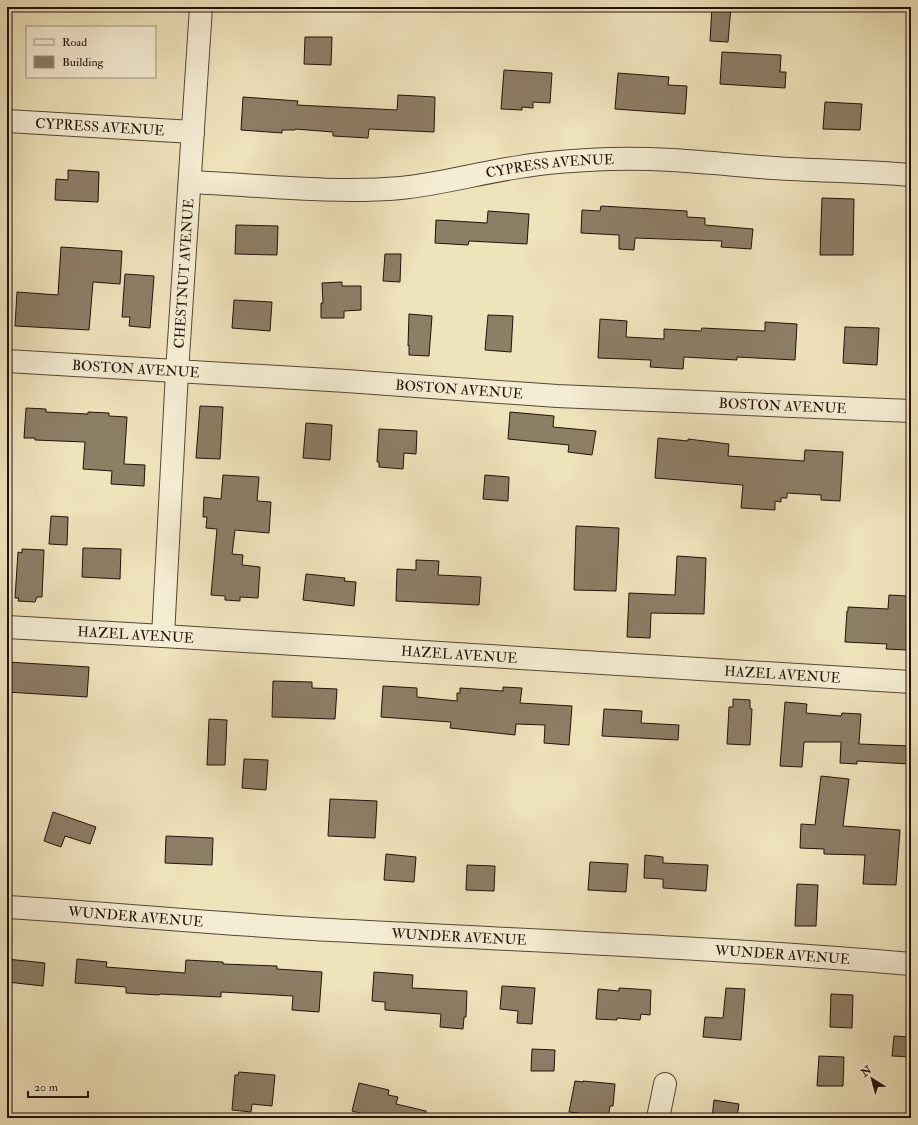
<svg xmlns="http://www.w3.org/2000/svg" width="918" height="1125" font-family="'IM FELL Double Pica',serif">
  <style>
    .building { fill: #8d7e66; stroke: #231108 }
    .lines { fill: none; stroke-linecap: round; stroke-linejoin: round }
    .minor-casing { stroke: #564635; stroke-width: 24 }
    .minor { stroke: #f5edd3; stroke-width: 22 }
    .labels { text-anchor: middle; stroke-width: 4; stroke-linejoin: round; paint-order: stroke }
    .street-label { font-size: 14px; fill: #231108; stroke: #f5edd3 }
  </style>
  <rect width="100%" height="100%" fill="#efe3bc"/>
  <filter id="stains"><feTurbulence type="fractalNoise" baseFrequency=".005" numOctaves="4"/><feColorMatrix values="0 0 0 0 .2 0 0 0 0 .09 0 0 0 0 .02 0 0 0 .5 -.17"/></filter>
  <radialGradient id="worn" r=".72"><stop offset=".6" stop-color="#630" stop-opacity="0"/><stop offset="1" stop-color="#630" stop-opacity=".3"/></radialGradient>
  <!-- building -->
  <g class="building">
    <path d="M712 7H731L728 42 710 41Z"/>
    <path d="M305 37H332L331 65 304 64Z"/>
    <path d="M722 52 781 55 780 72H786L785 88 720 84Z"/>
    <path d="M504 70 552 73 550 103 533 102V108L522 107V110L501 109Z"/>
    <path d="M618 73 669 77 668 85 687 86 685 114 615 109Z"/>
    <path d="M398 95 435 97 434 132 369 129 368 138 333 136V132L295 129V130H282V133L241 130 243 97 298 101 297 105 397 110Z"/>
    <path d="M825 102 862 104 860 130 823 129Z"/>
    <path d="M68 170 99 172 98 202 55 200 56 179 68 180Z"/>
    <path d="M822 198 854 199 853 255H820Z"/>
    <path d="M601 206 687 211V217L705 218V225L753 229 751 249 721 247 722 241 635 238 634 250 619 249V235L581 233 582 210 600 211Z"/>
    <path d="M488 211 529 214 527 244 469 241 468 245 435 243 436 220 487 223Z"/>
    <path d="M236 225 278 226 277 255 235 254Z"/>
    <path d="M61 247 122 251 120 284 93 282 89 330 15 326 17 292 58 295Z"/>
    <path d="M385 254H401L400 282 383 281Z"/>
    <path d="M125 274 154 276 150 328 129 326 130 317H122Z"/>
    <path d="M342 282V286H361V310L344 311V318H321V303H323L322 283Z"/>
    <path d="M234 300 272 302 270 331 232 328Z"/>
    <path d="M409 314 432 316 429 356 409 355V345L408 346Z"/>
    <path d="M488 315 513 316 511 352 485 350Z"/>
    <path d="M600 319 627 321 626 337 664 339V329L701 331 702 328 765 331V322L797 324 795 360 737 357V360L684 357 683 369 650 367 651 360 598 358Z"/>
    <path d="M845 327 879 328 877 365 843 363Z"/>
    <path d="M200 406 223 407 220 459 196 458Z"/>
    <path d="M26 408 46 409V412L88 414V412L109 413V416L127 417 124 464 145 465 144 486 111 484 112 471 83 469 85 442 35 440V438H24Z"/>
    <path d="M510 412 554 416 553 427 596 431 592 455 568 452 569 445 508 439Z"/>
    <path d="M306 423 332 425 330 460 303 458Z"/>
    <path d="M379 429 417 431 416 454 404 453 403 469 379 467V462H377Z"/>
    <path d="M658 438 688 441V439L729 444 728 456 804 461 805 450 843 452 840 501 821 500V495L787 493V498H781V502L775 501V510L741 508 743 485 655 478Z"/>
    <path d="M223 475 259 477 257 501 271 502 269 533 235 530 232 554 243 555 242 565 260 567 258 598 240 597V601L225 600V596L211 595 217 529 206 528 207 517H203L204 497 221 499Z"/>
    <path d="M485 475 509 477 508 501 483 499Z"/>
    <path d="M51 516 68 517 67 545 49 544Z"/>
    <path d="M576 526 619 528 616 591 574 590Z"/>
    <path d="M83 548 121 549 120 579 82 577Z"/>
    <path d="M22 549 44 550 42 597H37L35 602 18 601 19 598H15L18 552 22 553Z"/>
    <path d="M677 556 706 558 704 614 651 613 650 638 627 637 629 593 675 595Z"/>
    <path d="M416 560 439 561 438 575 481 577 479 605 396 601 397 569 416 570Z"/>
    <path d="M306 574 345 578 344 581 356 582 354 606 303 600Z"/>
    <path d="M889 595 907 596V604H911V644H907V650L886 649 887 644 845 642 847 611H848V607L888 609Z"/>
    <path d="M7 662 89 667 87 697 7 692Z"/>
    <path d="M273 681 312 682V688L337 689 335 719 272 717Z"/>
    <path d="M383 686 417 688V697L457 701V693H460V688L503 691V687L522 688 520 703 572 706 569 745 544 743 545 725 516 724 515 735 450 728 451 722 381 717Z"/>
    <path d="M733 699 750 700V708L752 709 750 745 727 744 729 707H733Z"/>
    <path d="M785 702 807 704 806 713 841 716 842 713 861 714 859 744 910 746 909 764 857 761V764L840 763 841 742H804L802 767 780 766Z"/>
    <path d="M604 709 642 711 641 723 679 725 678 740 602 736Z"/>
    <path d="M209 719 227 720 225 765H207Z"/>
    <path d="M244 759 268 760 266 790 242 788Z"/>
    <path d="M821 776 849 779 843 826 900 830 896 885 863 884 865 855 824 854V849L800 848 801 824 815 825Z"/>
    <path d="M330 799 377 801 375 838 328 836Z"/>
    <path d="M53 812 96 827 90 844 65 836 61 847 44 841Z"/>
    <path d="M166 836 213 838 212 865 165 863Z"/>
    <path d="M386 854 416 857 414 882 384 880Z"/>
    <path d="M645 855 663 857V863L708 865 706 891 663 888V879L644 878Z"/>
    <path d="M590 862 628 864 626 892 588 890Z"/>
    <path d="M467 865 495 866 494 891 466 890Z"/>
    <path d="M797 884 818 885 816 926H795Z"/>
    <path d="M7 959 45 963 43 986 7 982Z"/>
    <path d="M77 959 107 962 106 967 185 973 186 960 223 962V964L277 966V969L322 972 319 1012 292 1010 293 996 221 992V997L160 994 159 995 126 993V987L75 983Z"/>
    <path d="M374 972 413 975 412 988 467 991 466 1017H464L463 1029 440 1027 441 1014 385 1010V1002L372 1001Z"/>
    <path d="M502 986 535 988 532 1024 517 1023 518 1011 500 1009Z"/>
    <path d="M619 988 651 990 650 1015 641 1014 640 1020 617 1018V1020L596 1019 598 989 619 991Z"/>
    <path d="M726 988 745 989 741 1040 703 1037 705 1017 723 1018Z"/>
    <path d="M831 994 853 995 852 1028 830 1027Z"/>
    <path d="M894 1036 911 1037V1057L892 1056Z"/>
    <path d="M532 1049 555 1050 554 1071H531Z"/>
    <path d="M819 1056 844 1057 843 1086H817Z"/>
    <path d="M239 1072 275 1075 272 1106 252 1104 251 1112 232 1110 235 1075H238Z"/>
    <path d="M575 1081 583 1082V1081L615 1084 613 1106H610L608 1118H579V1113L569 1112Z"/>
    <path d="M359 1083 389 1090 388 1095 398 1097 396 1104 426 1111V1118H380L352 1111Z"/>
    <path d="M714 1100 739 1104 737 1118H712Z"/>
  </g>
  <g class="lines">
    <defs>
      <g id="minor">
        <path id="s1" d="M7 121 193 132"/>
        <path id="s2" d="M190 182C259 185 332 194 401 188 441 184 479 173 519 167 549 162 579 160 610 159 664 157 719 164 773 168 819 171 865 171 911 175"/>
        <path id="s3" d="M7 361 346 381 557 396 911 411"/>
        <path id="s4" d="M7 627 163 636 911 682"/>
        <path id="s5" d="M163 636 177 372 201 7"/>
        <path id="s6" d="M7 907C122 914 237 926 352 931 538 941 725 948 911 964"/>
        <path d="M658 1118 665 1084"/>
      </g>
    </defs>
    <!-- minor casing -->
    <use href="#minor" class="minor-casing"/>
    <!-- minor -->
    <use href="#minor" class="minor"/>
  </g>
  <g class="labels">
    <!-- street labels -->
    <g class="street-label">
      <text dy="5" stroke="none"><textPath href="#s1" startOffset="93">CYPRESS AVENUE</textPath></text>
      <text dy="5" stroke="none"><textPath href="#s2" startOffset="362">CYPRESS AVENUE</textPath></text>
      <text dy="5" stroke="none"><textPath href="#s5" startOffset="363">CHESTNUT AVENUE</textPath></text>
      <text dy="5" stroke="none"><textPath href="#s3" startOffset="129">BOSTON AVENUE</textPath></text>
      <text dy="5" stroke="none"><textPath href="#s3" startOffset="453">BOSTON AVENUE</textPath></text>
      <text dy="5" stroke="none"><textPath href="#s3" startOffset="777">BOSTON AVENUE</textPath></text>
      <text dy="5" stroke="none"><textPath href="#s4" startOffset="129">HAZEL AVENUE</textPath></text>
      <text dy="5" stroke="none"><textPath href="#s4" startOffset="453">HAZEL AVENUE</textPath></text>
      <text dy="5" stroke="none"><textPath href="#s4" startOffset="777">HAZEL AVENUE</textPath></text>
      <text dy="5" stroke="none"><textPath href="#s6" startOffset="129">WUNDER AVENUE</textPath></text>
      <text dy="5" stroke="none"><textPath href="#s6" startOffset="453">WUNDER AVENUE</textPath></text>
      <text dy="5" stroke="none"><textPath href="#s6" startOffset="777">WUNDER AVENUE</textPath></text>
    </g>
  </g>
  <!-- margin -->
  <rect width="918" height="1125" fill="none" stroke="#efe3bc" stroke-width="24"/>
  <rect x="8" y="8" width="902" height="1109" fill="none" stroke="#231108" stroke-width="2"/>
  <rect x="12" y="12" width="894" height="1101" fill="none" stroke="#231108"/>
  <!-- legend -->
  <rect x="26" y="26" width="130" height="52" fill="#f5edd3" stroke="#a19582"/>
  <rect x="34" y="39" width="20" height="6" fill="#f5edd3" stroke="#a19582"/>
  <text x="62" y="46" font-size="12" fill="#231108">Road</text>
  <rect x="34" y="56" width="20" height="12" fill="#8d7e66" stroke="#a19582"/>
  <text x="62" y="66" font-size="12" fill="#231108">Building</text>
  <!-- north arrow -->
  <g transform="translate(872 1079) rotate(323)" stroke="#f5edd3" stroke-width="3" paint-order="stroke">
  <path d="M0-3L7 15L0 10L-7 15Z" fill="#231108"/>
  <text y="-6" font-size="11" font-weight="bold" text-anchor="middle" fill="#231108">N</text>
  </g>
  <!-- scale -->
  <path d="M28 1091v6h60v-6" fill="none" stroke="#231108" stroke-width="2"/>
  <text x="34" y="1091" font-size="12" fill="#231108" stroke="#f5edd3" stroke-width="3" paint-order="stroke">20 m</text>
  <rect width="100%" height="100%" filter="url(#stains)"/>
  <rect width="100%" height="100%" fill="url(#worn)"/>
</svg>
